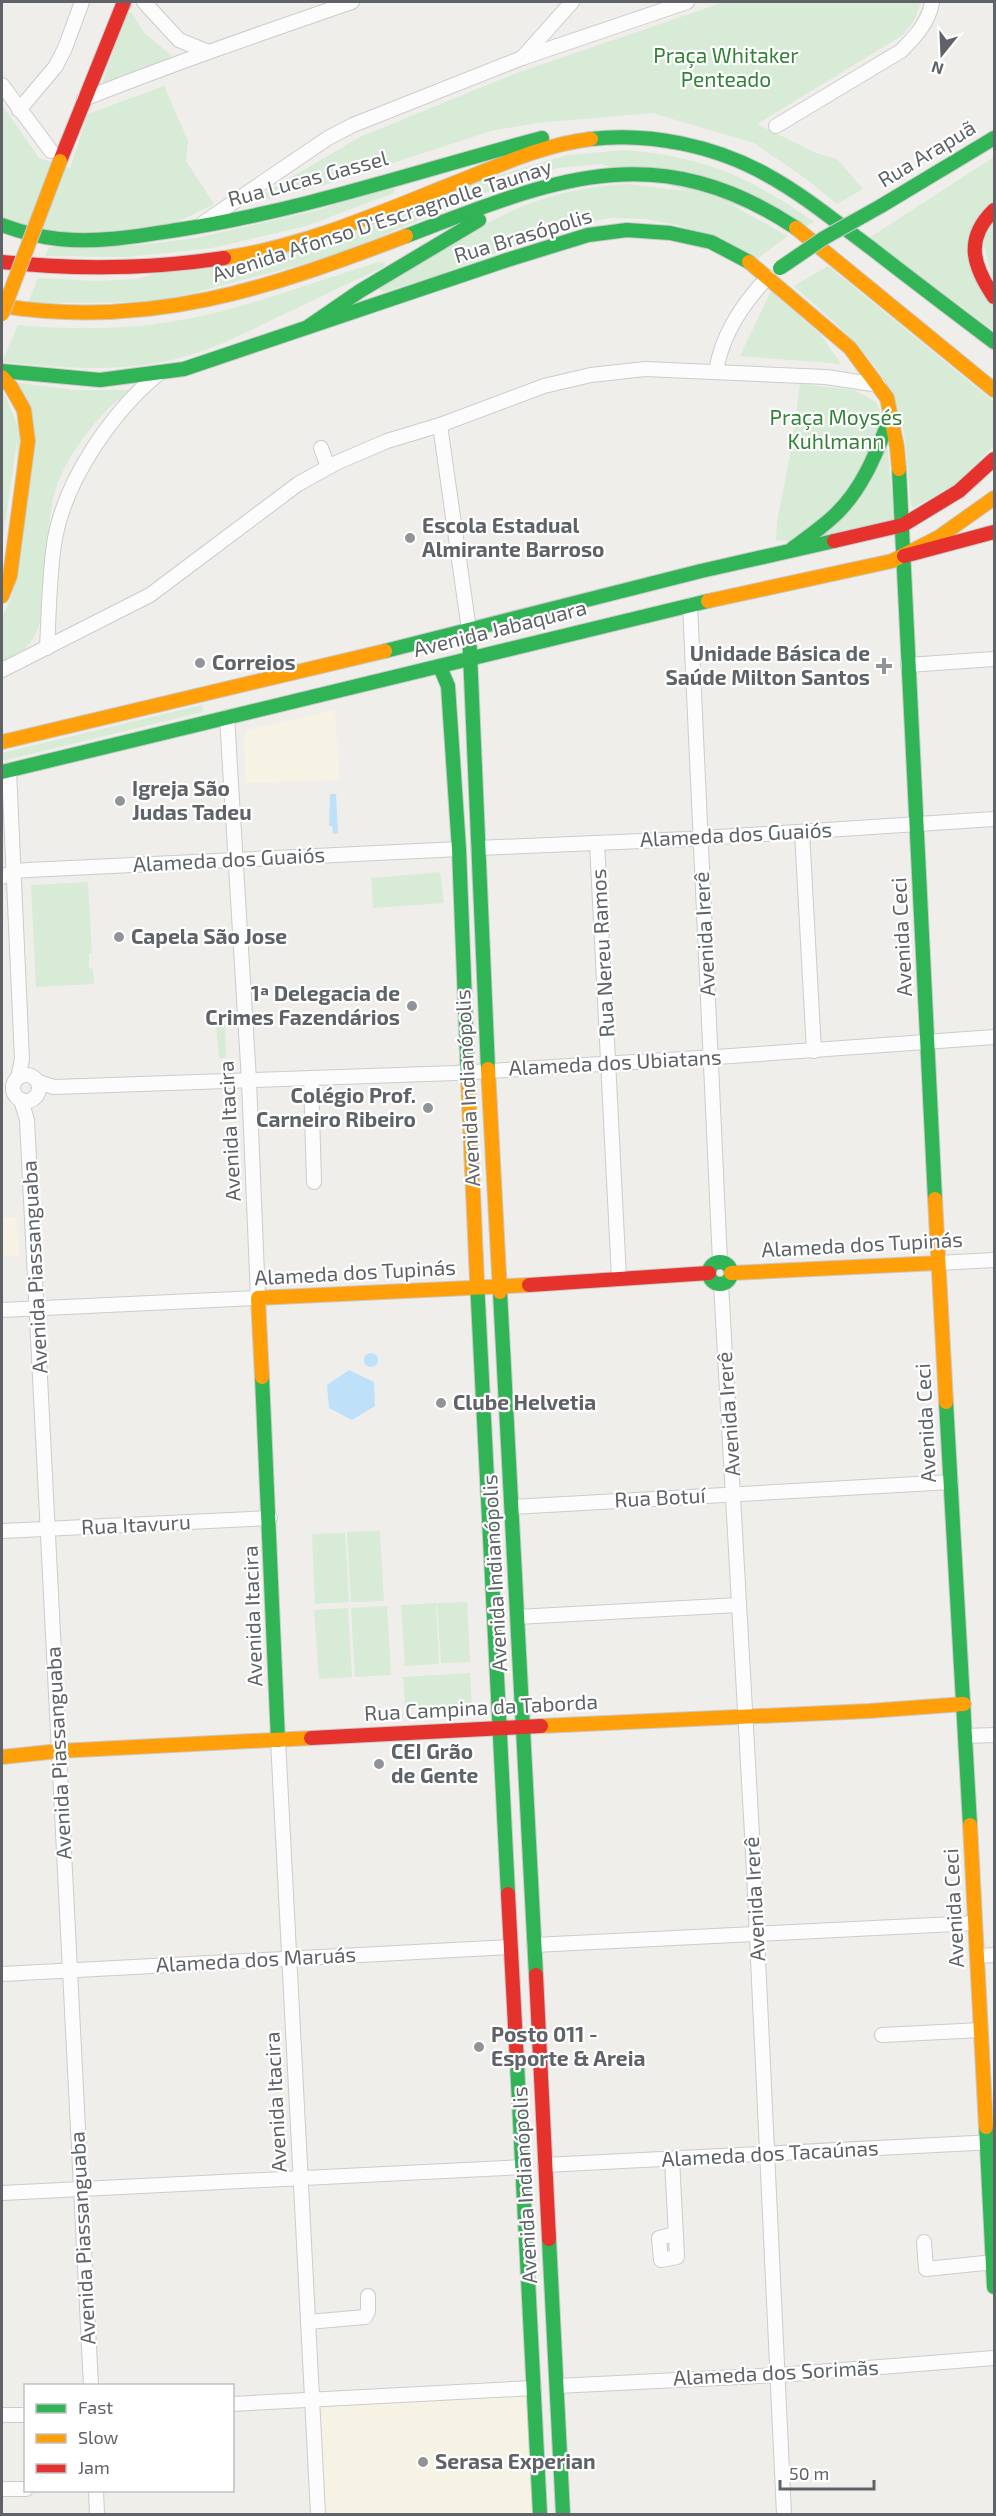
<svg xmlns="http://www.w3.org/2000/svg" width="996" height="2516" font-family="'Exo 2',sans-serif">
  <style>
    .commercial { fill: #f7f3e4 }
    .green { fill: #d8ebd6 }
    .water { fill: #bfe0f9 }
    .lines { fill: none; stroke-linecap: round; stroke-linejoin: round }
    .street-casing { stroke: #cbcccc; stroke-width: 16 }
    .fast-casing { stroke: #cacacb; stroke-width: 16 }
    .slow-casing { stroke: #cacacb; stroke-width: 16 }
    .jam-casing { stroke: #cacacb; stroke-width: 16 }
    .street { stroke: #fdfcfc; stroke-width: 14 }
    .fast { stroke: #30b455; stroke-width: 14 }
    .slow { stroke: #ff9f0a; stroke-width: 14 }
    .jam { stroke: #e5322d; stroke-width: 14 }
    .rail { stroke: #e4e4e4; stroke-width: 4; stroke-dasharray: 1.5 8; stroke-linecap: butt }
    .fast-bridge-casing { stroke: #cacacb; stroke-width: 16; stroke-linecap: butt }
    .slow-bridge-casing { stroke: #cacacb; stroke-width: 16; stroke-linecap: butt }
    .fast-bridge { stroke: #30b455; stroke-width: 14 }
    .slow-bridge { stroke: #ff9f0a; stroke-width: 14 }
    .poi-dot { fill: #919496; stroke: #fff; stroke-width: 2 }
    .labels { text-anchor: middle; stroke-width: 4.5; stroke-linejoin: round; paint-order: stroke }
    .park-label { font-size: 21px; fill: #348238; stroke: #fff }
    .street-label { font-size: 21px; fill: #5f6368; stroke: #fff }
    .poi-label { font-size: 21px; font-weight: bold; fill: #5f6368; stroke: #fff; text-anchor: start }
  </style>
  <rect width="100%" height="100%" fill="#efeeea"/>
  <!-- commercial -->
  <g class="commercial">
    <path d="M335 710 339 780 246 783 244 736 248 730Z"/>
    <path d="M16 1217 19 1255 2 1256V1218Z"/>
    <path d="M529 2392 534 2514H322L316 2402Z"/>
  </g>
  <!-- green -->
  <g class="green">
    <path d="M724 2H921L914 21 903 35 757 124 816 153 837 159 863 189 837 204 805 178 754 143 652 113 536 123 491 131 328 184 260 201 254 199 362 136 517 73Z"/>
    <path d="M127 11 132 13 145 34 171 55 173 62 101 87Z"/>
    <path d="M164 86 188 141 186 161 214 204 169 226 55 235 2 220V105L39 158 70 168 88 114Z"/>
    <path d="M624 150C704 157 749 176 814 222L805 227 601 164 558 168 511 182 331 257 159 302 28 303 38 278 96 281 137 279 568 155Z"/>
    <path d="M994 157V201L976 221 994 306V331L869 238Z"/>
    <path d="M627 184 712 194 788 236 757 259 678 225 645 219 611 218 574 224 430 278 384 292 377 288C421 263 469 230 514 210 549 194 589 186 627 184Z"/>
    <path d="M395 189 394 193 306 226 212 248 127 257 45 256 49 247 141 245 196 238 315 211 377 191Z"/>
    <path d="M994 220V284L983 241Z"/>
    <path d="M379 262 385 263 384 267C349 283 315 299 280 316 241 335 200 356 157 363 105 372 53 367 2 362L18 325C63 329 109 330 155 324 232 315 305 284 379 262Z"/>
    <path d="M828 266 994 402V446L956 484 913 508 911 504C908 478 907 436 899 413 882 358 834 323 794 286Z"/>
    <path d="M771 291 820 334 841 364 740 356Z"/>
    <path d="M18 383 74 390H130C126 397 118 399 112 405 90 426 66 458 56 488 40 535 60 611 25 649 20 655 9 658 2 662V617L9 603 15 585Z"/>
    <path d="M800 384 854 390 876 402 884 420 850 491 793 541 776 540 777 522 791 450Z"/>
    <path d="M2 388 17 425V441L2 545Z"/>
    <path d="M887 440 894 520 813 540Z"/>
    <path d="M202 705 203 712 2 761V753Z"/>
    <path d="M440 872 444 903 373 908 371 878Z"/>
    <path d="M88 882 92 953 89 954V968L93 969 94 984 36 987 31 885Z"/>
    <path d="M216 1024H225L226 1058H219Z"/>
    <path d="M380 1531 384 1601 351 1602 347 1532Z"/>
    <path d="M345 1533 349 1602 315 1604 312 1534Z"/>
    <path d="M467 1602 470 1662 441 1663 437 1603Z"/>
    <path d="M436 1603 439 1664 405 1666 401 1605Z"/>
    <path d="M387 1606 391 1675 355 1677 351 1608Z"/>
    <path d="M348 1608 352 1677 319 1679 314 1610Z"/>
    <path d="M470 1673 472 1706 405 1709 403 1677Z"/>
  </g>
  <!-- water -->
  <g class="water">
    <path d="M330 794H336L338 833 333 834 332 826H329Z"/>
    <circle cx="371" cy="1360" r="7"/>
    <path d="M349 1370 374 1382 375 1406 352 1420 329 1408 327 1385Z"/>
  </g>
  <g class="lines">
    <defs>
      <g id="street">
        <path d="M144 2 179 40 206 51"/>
        <path d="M522 58 572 2"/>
        <path d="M2 85 51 151"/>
        <path d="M84 99C172 64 262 33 352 2"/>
        <path d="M19 110 56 66 65 48 82 2"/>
        <path d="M776 126 901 51C915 37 929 22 932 2"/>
        <path d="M203 223 328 138 353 125 522 58 687 2"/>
        <path d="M716 371C722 334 743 303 768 277"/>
        <path d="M440 425 469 630"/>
        <path d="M321 448 328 467"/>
        <path d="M690 605 720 1262"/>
        <path d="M47 648C49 612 49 574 55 538 66 479 112 412 158 374"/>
        <path d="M908 665 994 659"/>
        <path d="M2 670 150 595 298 484 336 463 387 441 440 425 544 386 591 375 645 369 826 377 879 385"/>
        <path d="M9 770 22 1059 18 1078"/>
        <path d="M802 832 814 1051"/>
        <path d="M597 843 619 1278"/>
        <path d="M478 848 688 839 994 819"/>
        <path d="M2 877 15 871 29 870 459 849"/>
        <circle cx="26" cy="1088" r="13"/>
        <path d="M311 1078 314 1182"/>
        <path d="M38 1082 54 1087 456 1073 731 1056 994 1037"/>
        <path d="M21 1100 27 1120 91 2386"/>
        <path d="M938 1263 994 1260"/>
        <path d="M721 1284 753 1852 784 2514"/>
        <path d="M2 1310 258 1298 249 1081 227 717"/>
        <path d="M512 1507 951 1482"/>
        <path d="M2 1531 270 1518"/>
        <path d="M517 1617 739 1605"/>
        <path d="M966 1736 994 1735"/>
        <path d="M278 1740 318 2514"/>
        <path d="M534 1945 975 1923"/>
        <path d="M978 1956 994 1955"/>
        <path d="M2 1974 511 1947"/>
        <path d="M882 2035 981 2030"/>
        <path d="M672 2159 677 2257 661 2260 659 2238 675 2234"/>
        <path d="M545 2165 994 2142"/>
        <path d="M2 2193 523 2167"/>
        <path d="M924 2242 926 2269 994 2262"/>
        <path d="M308 2322 365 2317 368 2311V2296"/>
        <path d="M557 2386 779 2375 994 2358"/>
        <path d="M232 2404 534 2388"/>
        <path d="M2 2415H26"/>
        <path d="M2 2489H26"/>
        <path d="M96 2490 97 2514"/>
      </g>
      <g id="fast">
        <path d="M591 139C649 132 716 146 767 175 804 195 837 223 871 248 912 280 953 311 994 342"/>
        <path d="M881 206 994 138"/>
        <path d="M2 225C21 232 39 237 59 239 98 243 138 236 177 230 301 211 421 170 542 138"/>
        <path d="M406 236C550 181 654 134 796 228"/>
        <path d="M309 326 360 291 479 220"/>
        <path d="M2 371 100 380 184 369 507 260 588 235 627 230 670 233 711 242 749 262"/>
        <path d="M899 469 935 1199"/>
        <path d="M793 548C808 537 824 526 837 513 864 487 877 450 891 416"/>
        <path d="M469 630 488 1069"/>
        <path d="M385 651 701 571 834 541"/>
        <path d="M440 667 448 686 459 849 468 1080"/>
        <path d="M2 772 708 601"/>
        <circle cx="720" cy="1273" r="11"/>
        <path d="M477 1281 508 1894"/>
        <path d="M500 1292 536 1975"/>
        <path d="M262 1377 278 1740"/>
        <path d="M946 1402 970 1825"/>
        <path d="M517 2063 540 2514"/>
        <path d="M986 2127 994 2287"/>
        <path d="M549 2239 563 2514"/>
      </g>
      <g id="slow">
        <path d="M796 228 994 390"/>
        <path d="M224 258C301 247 375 215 447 186 494 168 540 145 591 139"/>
        <path d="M749 262 850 348 887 398 897 447 899 469"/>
        <path d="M2 306C151 329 269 288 406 236"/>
        <path d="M2 377 11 387 24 410 28 441 10 576 2 596"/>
        <path d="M708 601 892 561 939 537 994 498"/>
        <path d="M2 742 385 651"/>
        <path d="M488 1069 500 1292"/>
        <path d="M468 1080 477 1281"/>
        <path d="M935 1199 946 1402"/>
        <path d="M731 1273 938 1263"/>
        <path d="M262 1377 258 1298 529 1285"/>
        <path d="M541 1726 869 1711 964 1704"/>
        <path d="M2 1757 59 1751 311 1738"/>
        <path d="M970 1825 986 2127"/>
      </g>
      <g id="jam">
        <path d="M60 161 124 2"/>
        <path d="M994 210C964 239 973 266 994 297"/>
        <path d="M2 262C77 270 150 269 224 258"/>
        <path d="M834 541 903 525 959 491 994 459"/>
        <path d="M904 556 994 532"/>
        <path d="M529 1285 709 1273"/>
        <path d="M311 1738 541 1726"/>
        <path d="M508 1894 517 2063"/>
        <path d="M536 1975 549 2239"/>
      </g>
    </defs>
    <!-- street casing -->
    <use href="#street" class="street-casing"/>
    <!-- fast casing -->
    <use href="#fast" class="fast-casing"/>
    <!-- slow casing -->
    <use href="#slow" class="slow-casing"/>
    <!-- jam casing -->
    <use href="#jam" class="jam-casing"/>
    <!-- street -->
    <use href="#street" class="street"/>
    <!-- fast -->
    <use href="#fast" class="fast"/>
    <!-- slow -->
    <use href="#slow" class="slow"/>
    <!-- jam -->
    <use href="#jam" class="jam"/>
    <!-- rail -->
    <path class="rail" d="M2 326 64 160"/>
    <defs>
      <path id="fast-bridge" d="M780 268 824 238 881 206"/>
      <path id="slow-bridge" d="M2 314 60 161"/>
    </defs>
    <!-- fast-bridge casing -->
    <use href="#fast-bridge" class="fast-bridge-casing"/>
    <!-- slow-bridge casing -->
    <use href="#slow-bridge" class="slow-bridge-casing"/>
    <!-- fast-bridge -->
    <use href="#fast-bridge" class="fast-bridge"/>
    <!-- slow-bridge -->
    <use href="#slow-bridge" class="slow-bridge"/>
  </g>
  <!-- markers -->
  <g class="poi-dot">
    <circle cx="410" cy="538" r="6"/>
    <circle cx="200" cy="663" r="6"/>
    <path d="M881 657h6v6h6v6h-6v6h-6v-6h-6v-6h6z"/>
    <circle cx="120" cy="801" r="6"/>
    <circle cx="119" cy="937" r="6"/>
    <circle cx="412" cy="1006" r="6"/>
    <circle cx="428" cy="1108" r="6"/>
    <circle cx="441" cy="1403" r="6"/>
    <circle cx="379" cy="1764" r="6"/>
    <circle cx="479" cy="2047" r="6"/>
    <circle cx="423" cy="2462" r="6"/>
  </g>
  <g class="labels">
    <!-- park labels -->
    <g class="park-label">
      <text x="726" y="63">Praça Whitaker<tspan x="726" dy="24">Penteado</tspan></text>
      <text x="836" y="425">Praça Moysés<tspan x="836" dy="24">Kuhlmann</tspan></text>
    </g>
    <!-- street labels -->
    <g class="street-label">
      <text transform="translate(927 154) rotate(-31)" y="7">Rua Arapuã</text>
      <text transform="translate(308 179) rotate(-15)" y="7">Rua Lucas Gassel</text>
      <text transform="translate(382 221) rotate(-18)" y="7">Avenida Afonso D'Escragnolle Taunay</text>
      <text transform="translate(523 236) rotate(-17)" y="7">Rua Brasópolis</text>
      <text transform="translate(500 629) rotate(-14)" y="7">Avenida Jabaquara</text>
      <text transform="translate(736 835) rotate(-3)" y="7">Alameda dos Guaiós</text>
      <text transform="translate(229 860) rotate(-3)" y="7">Alameda dos Guaiós</text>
      <text transform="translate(705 934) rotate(-93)" y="7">Avenida Irerê</text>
      <text transform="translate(902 937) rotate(-93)" y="7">Avenida Ceci</text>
      <text transform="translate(603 953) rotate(-93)" y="7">Rua Nereu Ramos</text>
      <text transform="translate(615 1063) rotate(-3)" y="7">Alameda dos Ubiatans</text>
      <text transform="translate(468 1088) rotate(-93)" y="7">Avenida Indianópolis</text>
      <text transform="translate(230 1131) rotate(-93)" y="7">Avenida Itacira</text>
      <text transform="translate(862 1245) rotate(-3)" y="7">Alameda dos Tupinás</text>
      <text transform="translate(35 1267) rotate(-93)" y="7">Avenida Piassanguaba</text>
      <text transform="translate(355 1273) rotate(-3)" y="7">Alameda dos Tupinás</text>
      <text transform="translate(729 1414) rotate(-94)" y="7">Avenida Irerê</text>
      <text transform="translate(926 1423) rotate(-93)" y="7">Avenida Ceci</text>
      <text transform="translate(660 1498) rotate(-3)" y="7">Rua Botuí</text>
      <text transform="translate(136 1525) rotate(-3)" y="7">Rua Itavuru</text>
      <text transform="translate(495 1573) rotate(-93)" y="7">Avenida Indianópolis</text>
      <text transform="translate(253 1616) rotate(-92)" y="7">Avenida Itacira</text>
      <text transform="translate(481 1708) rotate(-3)" y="7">Rua Campina da Taborda</text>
      <text transform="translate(59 1753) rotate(-93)" y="7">Avenida Piassanguaba</text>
      <text transform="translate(755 1899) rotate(-93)" y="7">Avenida Irerê</text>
      <text transform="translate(954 1908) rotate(-93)" y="7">Avenida Ceci</text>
      <text transform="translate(256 1960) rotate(-3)" y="7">Alameda dos Maruás</text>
      <text transform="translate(276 2102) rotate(-93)" y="7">Avenida Itacira</text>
      <text transform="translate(770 2154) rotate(-3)" y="7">Alameda dos Tacaúnas</text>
      <text transform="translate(525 2185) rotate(-93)" y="7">Avenida Indianópolis</text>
      <text transform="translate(83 2238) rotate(-93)" y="7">Avenida Piassanguaba</text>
      <text transform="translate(776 2373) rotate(-3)" y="7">Alameda dos Sorimãs</text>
    </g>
    <!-- poi labels -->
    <g class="poi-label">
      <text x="422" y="533">Escola Estadual<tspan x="422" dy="24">Almirante Barroso</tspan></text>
      <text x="870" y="661" text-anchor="end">Unidade Básica de<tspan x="870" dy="24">Saúde Milton Santos</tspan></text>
      <text x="212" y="670">Correios</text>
      <text x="132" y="796">Igreja São<tspan x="132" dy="24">Judas Tadeu</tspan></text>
      <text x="131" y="944">Capela São Jose</text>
      <text x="400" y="1001" text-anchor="end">1ª Delegacia de<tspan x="400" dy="24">Crimes Fazendários</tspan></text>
      <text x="416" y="1103" text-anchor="end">Colégio Prof.<tspan x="416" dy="24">Carneiro Ribeiro</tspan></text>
      <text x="453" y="1410">Clube Helvetia</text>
      <text x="391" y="1759">CEI Grão<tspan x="391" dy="24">de Gente</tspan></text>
      <text x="491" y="2042">Posto 011 -<tspan x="491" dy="24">Esporte &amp; Areia</tspan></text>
      <text x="435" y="2469">Serasa Experian</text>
    </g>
  </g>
  <!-- border -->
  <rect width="996" height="2516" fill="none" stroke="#5f6368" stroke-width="6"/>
  <!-- legend -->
  <rect x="24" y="2384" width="210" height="108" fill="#ffffff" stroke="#bfc1c3" stroke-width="1.5"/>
  <rect x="36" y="2404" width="30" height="9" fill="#30b455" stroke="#bfc1c3" stroke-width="1.5"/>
  <text x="78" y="2414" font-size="18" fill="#5f6368">Fast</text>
  <rect x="36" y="2434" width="30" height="9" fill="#ff9f0a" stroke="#bfc1c3" stroke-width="1.5"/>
  <text x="78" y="2444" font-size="18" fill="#5f6368">Slow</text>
  <rect x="36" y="2464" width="30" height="9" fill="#e5322d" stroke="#bfc1c3" stroke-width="1.5"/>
  <text x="78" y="2474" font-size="18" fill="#5f6368">Jam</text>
  <!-- north arrow -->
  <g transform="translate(942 54) rotate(198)" stroke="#ffffff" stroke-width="4.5" paint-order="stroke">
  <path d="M0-4.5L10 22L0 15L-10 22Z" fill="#5f6368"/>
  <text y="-9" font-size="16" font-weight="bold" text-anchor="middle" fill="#5f6368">N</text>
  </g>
  <!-- scale -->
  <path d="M780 2480v9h94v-9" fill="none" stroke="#5f6368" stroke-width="3"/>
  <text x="789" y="2480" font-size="18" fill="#5f6368" stroke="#ffffff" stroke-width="4.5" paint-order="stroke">50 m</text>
</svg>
